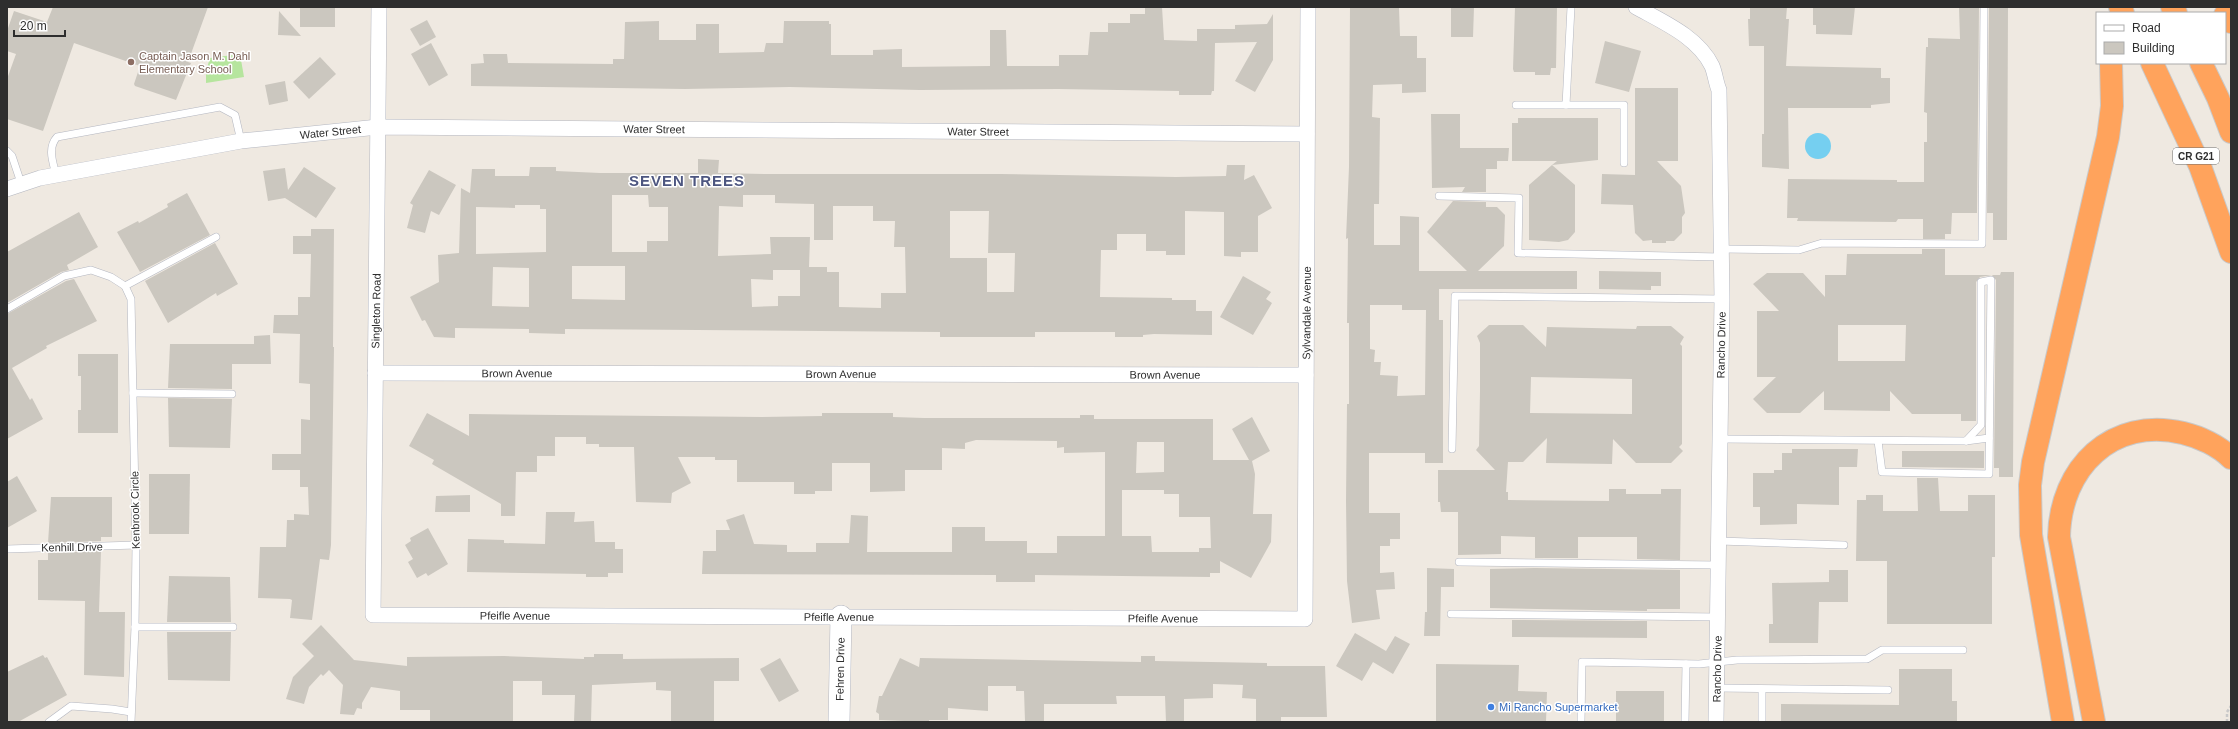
<svg xmlns="http://www.w3.org/2000/svg" width="2238" height="729" font-family="Arial,sans-serif">
  <style>
    .green { fill: #b6e59e }
    .water { fill: #75cff0 }
    .building { fill: #cbc7bf; fill-rule: evenodd }
    .lines { fill: none; stroke-linecap: round; stroke-linejoin: round }
    .lane-casing { stroke: #b4b7c1; stroke-width: 8 }
    .street-casing { stroke: #b4b7c1; stroke-width: 16 }
    .secondary-casing { stroke: #b4b7c1; stroke-width: 22 }
    .highway-casing { stroke: #c9c9c9; stroke-width: 24 }
    .path { stroke: #c9c9c9; stroke-width: 2.5; stroke-dasharray: 3 2; stroke-linecap: butt }
    .lane { stroke: #fff; stroke-width: 7 }
    .street { stroke: #fff; stroke-width: 15 }
    .secondary { stroke: #fff; stroke-width: 21 }
    .highway { stroke: #ffa35c; stroke-width: 22 }
    .education-dot { fill: #8d6e63; stroke: #fff; stroke-width: 1.5 }
    .shop-dot { fill: #3f7fe0; stroke: #fff; stroke-width: 1.5 }
    .labels { text-anchor: middle; stroke-width: 3; stroke-linejoin: round; paint-order: stroke }
    .shield { fill: #fff; stroke: #6d6d6d; stroke-width: 1 }
    .shield-label { font-size: 10px; font-weight: bold; fill: #2e2e2e }
    .education-label { font-size: 11px; fill: #785e54; stroke: #fff; text-anchor: start }
    .street-label { font-size: 11px; fill: #2e2e2e; stroke: #fff }
    .shop-label { font-size: 11px; fill: #366cbe; stroke: #fff; text-anchor: start }
    .district-label { font-size: 15px; font-weight: bold; letter-spacing: 1px; fill: #4d5680; stroke: #fff }
  </style>
  <rect width="100%" height="100%" fill="#efe9e1"/>
  <!-- green -->
  <path class="green" d="M240 54 244 77 206 83V71L210 58Z"/>
  <!-- water -->
  <circle class="water" cx="1818" cy="146" r="13"/>
  <!-- building -->
  <g class="building">
    <path d="M53 7H208L188 62 191 63 176 100 135 86 134 84 140 66 74 43 43 131 7 119V79L16 54 7 51V31L14 11 47 22Z"/>
    <rect x="300" y="7" width="35" height="20"/>
    <path d="M1145 7H1162L1164 40 1197 41V29H1235V25L1267 24 1273 14V60L1255 92 1235 81 1257 42 1215 43 1214 91H1212L1211 95H1179V91L1058 89 920 90 790 87 685 89 471 86V64L484 63 483 54H507L508 63 613 64V59H624L625 22 659 21V40H696V24H719V53L764 52 766 43H783L784 21H829V24H831V55H873V50L902 49V67L990 66V30H1006L1007 66H1059V55H1088L1090 32H1108V23H1130V14H1145Z"/>
    <path d="M1350 7 1399 8 1400 36H1417V58H1426V92L1402 93V84L1373 85 1372 117 1380 118 1379 204H1374V245H1400V216L1419 217V271H1467L1427 232 1453 201 1486 202V207H1497L1505 215 1504 246 1478 271H1577V289H1439V320H1443V463H1425V453H1369V513H1400V539H1390V546H1380V573L1394 572 1395 589 1376 590 1380 619 1352 623 1347 581 1346 501 1347 404H1349V323H1347L1348 238 1346 239 1349 167ZM1370 305H1402V310H1426L1425 395 1397 396 1398 376 1380 375 1381 362H1374L1375 350 1370 349Z"/>
    <path d="M1451 7H1474L1473 37H1451Z"/>
    <path d="M1515 7H1557L1556 68H1551L1550 75H1535V72H1514L1513 69Z"/>
    <path d="M1750 7H1787L1786 19H1789L1786 66 1881 68V78H1890V103L1871 105V108H1788L1789 169 1762 167V134H1764V46H1749L1748 19H1750Z"/>
    <path d="M1813 7H1855L1852 35 1816 34V25H1813Z"/>
    <path d="M1959 7H1979L1977 213H1952L1951 234H1945V239H1923V219H1898L1896 222 1797 221 1798 218H1787L1788 179 1897 180V182H1924V142H1927V113L1924 112 1926 47H1928V38L1960 39Z"/>
    <path d="M1989 7H2008L2007 240H1993V213H1987Z"/>
    <path d="M279 11 301 36 278 35Z"/>
    <path d="M427 20 436 37 420 46 410 29Z"/>
    <path d="M1605 41 1641 51 1629 92 1595 83Z"/>
    <path d="M431 43 448 75 429 86 411 54Z"/>
    <path d="M320 57 336 74 309 99 293 82Z"/>
    <path d="M285 81 288 101 269 105 265 85Z"/>
    <path d="M1635 88H1678V161H1657L1681 186 1685 213 1682 217V233L1674 241H1666V243H1652V240L1643 241 1635 233 1633 205 1601 204 1602 174 1635 175Z"/>
    <path d="M1431 114H1460V148H1509L1508 161H1497V169H1486V192H1462L1465 187 1432 188Z"/>
    <path d="M1518 118H1598V160L1552 165 1557 161H1512V123H1518Z"/>
    <path d="M698 159 719 160 718 173 764 174H1000L1176 177 1226 176 1227 165H1245L1244 180 1254 175 1272 208 1258 216V252H1241V257L1224 256V212L1185 211V255H1166V251H1146V234H1117V250H1101L1100 297 1172 298V300H1196V311H1212V335L1154 334 1143 335V337H1115V332H1035V337H940V332L565 329V334L529 333V329L455 328V338L434 337 425 320 422 321 410 297 439 282 438 255 459 253 461 188 470 193 472 169H495V176H529L530 167H556V171L600 173H698ZM612 195H648L649 207H668V241H647V252H612ZM743 195H775V203L814 204V240H833V206H873V221H895L894 247H905L906 293H881V308L839 307V272H827V267H809L810 237H770L771 254 718 256 719 206 743 207ZM515 205H540V209H546V252L476 254V207L515 208ZM950 211H989L988 253H1015L1014 292H987V258H950ZM572 266H625V300L572 299ZM493 267 529 268V307L492 306ZM773 270H800V296H778V306L752 307 751 279 773 280Z"/>
    <path d="M1552 165 1575 185V232L1568 240 1559 242 1529 240V185Z"/>
    <path d="M304 167 336 188 316 218 285 198 268 201 263 171 285 168 288 190Z"/>
    <path d="M429 170 456 185 439 215 431 211 425 233 407 228 413 205 410 203Z"/>
    <path d="M187 193 210 235 140 272 117 232 138 221 139 223 168 207 167 204Z"/>
    <path d="M79 212 98 247 67 265 69 270 61 272 7 303V252Z"/>
    <path d="M311 229H334L333 347H334L331 545 329 560 320 559 312 620 290 618 292 600 290 599 258 598 260 547H286L287 520H294V514L309 515 308 487H300V470H272V454H301V419L310 420V384L299 383 300 334 273 333 274 315H298V297H310L311 254H293V236H311Z"/>
    <path d="M215 243 238 284 217 296 216 293 168 323 145 281Z"/>
    <path d="M1922 249H1945V275H2000L2001 272H2014L2013 477H1999V468H1994L1996 280 1992 275 1980 277 1976 282V421H1961V414H1912L1890 391V411L1824 410V391L1800 413H1767L1753 399 1776 377H1757V311H1779L1753 284 1767 273H1803L1825 297V275H1846L1847 254H1922ZM1838 325H1906L1905 361H1838Z"/>
    <path d="M1599 271 1661 272V286H1651V290L1599 289Z"/>
    <path d="M1243 276 1271 292 1266 299 1272 303 1253 335 1220 317Z"/>
    <path d="M74 279 97 321 46 346 47 348 12 368 30 400 32 398 43 419 7 439V314L66 281Z"/>
    <path d="M1489 325H1523L1546 347 1547 327 1636 329 1637 326H1671L1684 337 1680 344 1682 346V444L1679 447 1683 451 1671 463H1636L1613 439 1612 464 1546 463 1547 438 1523 462H1508L1506 492H1508V500L1609 501V489H1626V494H1661V489H1681L1680 560 1637 559V537H1578V558H1535V537L1501 536V554L1458 555V512H1441L1440 502H1438V470H1495L1476 450 1479 446 1480 391V343L1477 336ZM1531 377 1632 379V414L1530 413Z"/>
    <path d="M270 335 271 364H232V389L168 388 170 344H254V336Z"/>
    <path d="M78 354H118V433H78V410H81V376H78Z"/>
    <path d="M168 398 232 399 230 448 169 447Z"/>
    <path d="M427 413 469 436V414L762 417 822 416V413H893V417L924 418H1080V415H1094V419H1213V460H1249L1232 429 1252 417 1270 451 1252 461 1255 474 1253 514H1272L1271 542 1251 578 1220 561V573H1210V577L1035 575V582H996V575L702 574 703 551H716V530H730L726 520 744 514 754 544 787 545V552H816V543H849L851 515 868 516 867 552H952V527H985V541H1027V553H1057V536H1105V452L1064 453V447L1057 448V441L976 440 965 443V449L942 448V470H905V491L870 492V463H832V491H815V494H794V482H737V460H715V457H678L691 483 672 493 671 503 636 502 634 447H599V444H586V437H555V456H537V472H516L515 516H501V504L432 464 434 460 409 446ZM1137 442H1164V472L1136 473ZM1122 490H1164V494H1179V517H1210L1211 548H1199V552H1152L1151 536H1122Z"/>
    <path d="M1792 449H1858L1857 467H1839V505L1797 504V524L1760 525V507H1753V473H1774V470H1782V453H1792Z"/>
    <path d="M1902 451H1984V468L1902 467Z"/>
    <path d="M149 474H190L189 534H149Z"/>
    <path d="M17 476 37 511 7 528V482Z"/>
    <path d="M1917 478H1938L1940 511H1968V495H1995V557H1992V624H1887V561H1856L1857 500H1866V495H1883V511H1918Z"/>
    <path d="M470 495V512H435L436 496Z"/>
    <path d="M51 497H112V537H101V541L48 543Z"/>
    <path d="M546 512H575L574 522 594 521 595 542H615V549H623V573H608V577H586V574L467 572 468 539 504 540V543L545 544Z"/>
    <path d="M428 528 448 564 428 576 426 573 417 578 408 562 413 559 405 545 411 541 410 538Z"/>
    <path d="M101 551 99 612H125L124 677 84 675 85 601 38 600V560H48V553Z"/>
    <path d="M1427 568 1454 569V587H1441L1440 636H1424L1425 612H1427Z"/>
    <path d="M1535 568 1680 570V609H1647V611L1490 608V569Z"/>
    <path d="M1829 570H1848V602H1819L1818 643H1769V624H1773L1772 583 1829 582Z"/>
    <path d="M169 576 230 577 231 622H167Z"/>
    <path d="M1512 620 1647 621V638L1512 637Z"/>
    <path d="M321 625 354 660 407 666V657L504 656 584 659V657H594V654H623V659L739 658V681H714V722H671V691L656 690V682L592 685 591 722H574L575 695H542V681H513V722H430V710H400V691L371 687 362 703V709L357 708 354 715 340 714 343 685 329 670 323 676 321 674 309 687 304 704 286 699 293 677 314 656 302 644Z"/>
    <path d="M167 632H231L230 681 168 680Z"/>
    <path d="M1355 633 1386 651 1395 636 1410 644 1393 674 1373 662 1362 681 1336 666Z"/>
    <path d="M43 655 45 658 47 657 67 695 18 722H7V672Z"/>
    <path d="M1141 656H1155V661L1267 663V666H1325L1327 717H1281V722H1256V699L1242 698 1243 685 1213 684V698L1184 699V722H1166L1165 696H1116L1117 704H1044V721H1025L1024 691H1016V686H988V711L948 708V720H929V722L879 720V714L876 712 879 696H882L900 658 919 667 920 658 1141 662Z"/>
    <path d="M780 658 799 691 779 702 760 669Z"/>
    <path d="M1436 664 1519 665 1518 691 1547 692 1546 722H1436Z"/>
    <path d="M1899 669H1952V701H1957V722H1781V704L1899 705Z"/>
    <rect x="1616" y="691" width="48" height="31"/>
  </g>
  <g class="lines">
    <defs>
      <g id="lane">
        <path d="M1516 105H1624V163"/>
        <path d="M1566 105 1571 7"/>
        <path d="M7 151 12 156 21 183"/>
        <path d="M56 175C53 162 47 148 57 137L220 107 235 115 241 141"/>
        <path d="M1439 196 1519 198 1518 253 1721 257"/>
        <path d="M1722 249 1799 250 1822 243 1982 244 1984 7"/>
        <path d="M125 286 216 237"/>
        <path d="M7 309 64 276 91 270 111 277 125 286 131 299 136 545 135 627 131 722"/>
        <path d="M133 393 232 394"/>
        <path d="M1720 439 1966 441 1989 438"/>
        <path d="M1878 441 1882 472 1989 474 1991 280 1981 282V425L1966 441"/>
        <path d="M1452 449 1455 296 1722 299"/>
        <path d="M1719 541 1844 545"/>
        <path d="M7 549 136 545"/>
        <path d="M1459 562 1718 565"/>
        <path d="M1451 614 1718 617"/>
        <path d="M135 627H233"/>
        <path d="M1717 688 1888 690"/>
        <path d="M49 722 71 706 112 709 131 712"/>
        <path d="M1581 722 1582 662 1699 664 1737 660 1867 659 1882 650H1963"/>
        <path d="M1685 722 1686 664"/>
        <path d="M1762 722V689"/>
      </g>
      <g id="street">
        <path id="s1" d="M379 7 373 615 1305 619 1308 7"/>
        <path d="M1636 7C1663 22 1698 37 1712 66 1715 73 1716 83 1719 90L1722 299 1716 722"/>
        <path id="s2" d="M7 189 40 178 241 141 378 127 1307 134"/>
        <path id="s3" d="M375 373 1306 375"/>
      </g>
      <g id="secondary">
        <path id="s4" d="M839 722 841 616"/>
      </g>
      <g id="highway">
        <path d="M2120 7 2123 13"/>
        <path d="M2172 7 2176 13"/>
        <path d="M2225 15 2231 22"/>
        <path d="M2152 63 2200 166 2231 252"/>
        <path d="M2201 63 2218 98 2231 132"/>
        <path d="M2063 722 2031 535 2030 485 2033 462 2108 137 2112 106 2111 63"/>
        <path d="M2094 722 2059 537C2060 468 2112 416 2183 433 2200 437 2219 446 2231 458"/>
      </g>
    </defs>
    <!-- lane casing -->
    <use href="#lane" class="lane-casing"/>
    <!-- street casing -->
    <use href="#street" class="street-casing"/>
    <!-- secondary casing -->
    <use href="#secondary" class="secondary-casing"/>
    <!-- highway casing -->
    <use href="#highway" class="highway-casing"/>
    <!-- path -->
    <path class="path" d="M2227 722V712L2231 706"/>
    <!-- lane -->
    <use href="#lane" class="lane"/>
    <!-- street -->
    <use href="#street" class="street"/>
    <!-- secondary -->
    <use href="#secondary" class="secondary"/>
    <!-- highway -->
    <use href="#highway" class="highway"/>
  </g>
  <!-- markers -->
  <circle class="education-dot" cx="131" cy="62" r="4"/>
  <circle class="shop-dot" cx="1491" cy="707" r="4"/>
  <g class="labels">
    <!-- shield labels -->
    <rect class="shield" x="2173" y="148" width="46" height="16" rx="3"/>
    <g class="shield-label">
      <text x="2196" y="160">CR G21</text>
    </g>
    <!-- education labels -->
    <g class="education-label">
      <text x="139" y="60">Captain Jason M. Dahl<tspan x="139" dy="13">Elementary School</tspan></text>
    </g>
    <!-- street labels -->
    <g class="street-label">
      <text dy="4" stroke="none"><textPath href="#s2" startOffset="653">Water Street</textPath></text>
      <text dy="4" stroke="none"><textPath href="#s2" startOffset="977">Water Street</textPath></text>
      <text dy="4" stroke="none"><textPath href="#s2" startOffset="329">Water Street</textPath></text>
      <text transform="translate(376 311) rotate(-89)" y="4">Singleton Road</text>
      <text dy="4" stroke="none"><textPath href="#s1" startOffset="1846">Sylvandale Avenue</textPath></text>
      <text transform="translate(1721 345) rotate(-89)" y="4">Rancho Drive</text>
      <text dy="4" stroke="none"><textPath href="#s3" startOffset="142">Brown Avenue</textPath></text>
      <text dy="4" stroke="none"><textPath href="#s3" startOffset="466">Brown Avenue</textPath></text>
      <text dy="4" stroke="none"><textPath href="#s3" startOffset="790">Brown Avenue</textPath></text>
      <text transform="translate(135 510) rotate(-91)" y="4">Kenbrook Circle</text>
      <text transform="translate(72 547) rotate(-1)" y="4">Kenhill Drive</text>
      <text dy="4" stroke="none"><textPath href="#s1" startOffset="750">Pfeifle Avenue</textPath></text>
      <text dy="4" stroke="none"><textPath href="#s1" startOffset="1074">Pfeifle Avenue</textPath></text>
      <text dy="4" stroke="none"><textPath href="#s1" startOffset="1398">Pfeifle Avenue</textPath></text>
      <text dy="4" stroke="none"><textPath href="#s4" startOffset="53">Fehren Drive</textPath></text>
      <text transform="translate(1717 669) rotate(-89)" y="4">Rancho Drive</text>
    </g>
    <!-- shop labels -->
    <g class="shop-label">
      <text x="1499" y="711">Mi Rancho Supermarket</text>
    </g>
    <!-- district labels -->
    <g class="district-label">
      <text x="687" y="186">SEVEN TREES</text>
    </g>
  </g>
  <!-- border -->
  <rect width="2238" height="729" fill="none" stroke="#2e2e2e" stroke-width="16"/>
  <!-- legend -->
  <rect x="2096" y="12" width="130" height="52" fill="#ffffff" stroke="#ababab"/>
  <rect x="2104" y="25" width="20" height="6" fill="#ffffff" stroke="#ababab"/>
  <text x="2132" y="32" font-size="12" fill="#2e2e2e">Road</text>
  <rect x="2104" y="42" width="20" height="12" fill="#cbc7bf" stroke="#ababab"/>
  <text x="2132" y="52" font-size="12" fill="#2e2e2e">Building</text>
  <!-- scale -->
  <path d="M14 30v6h51v-6" fill="none" stroke="#2e2e2e" stroke-width="2"/>
  <text x="20" y="30" font-size="12" fill="#2e2e2e" stroke="#ffffff" stroke-width="3" paint-order="stroke">20 m</text>
</svg>
